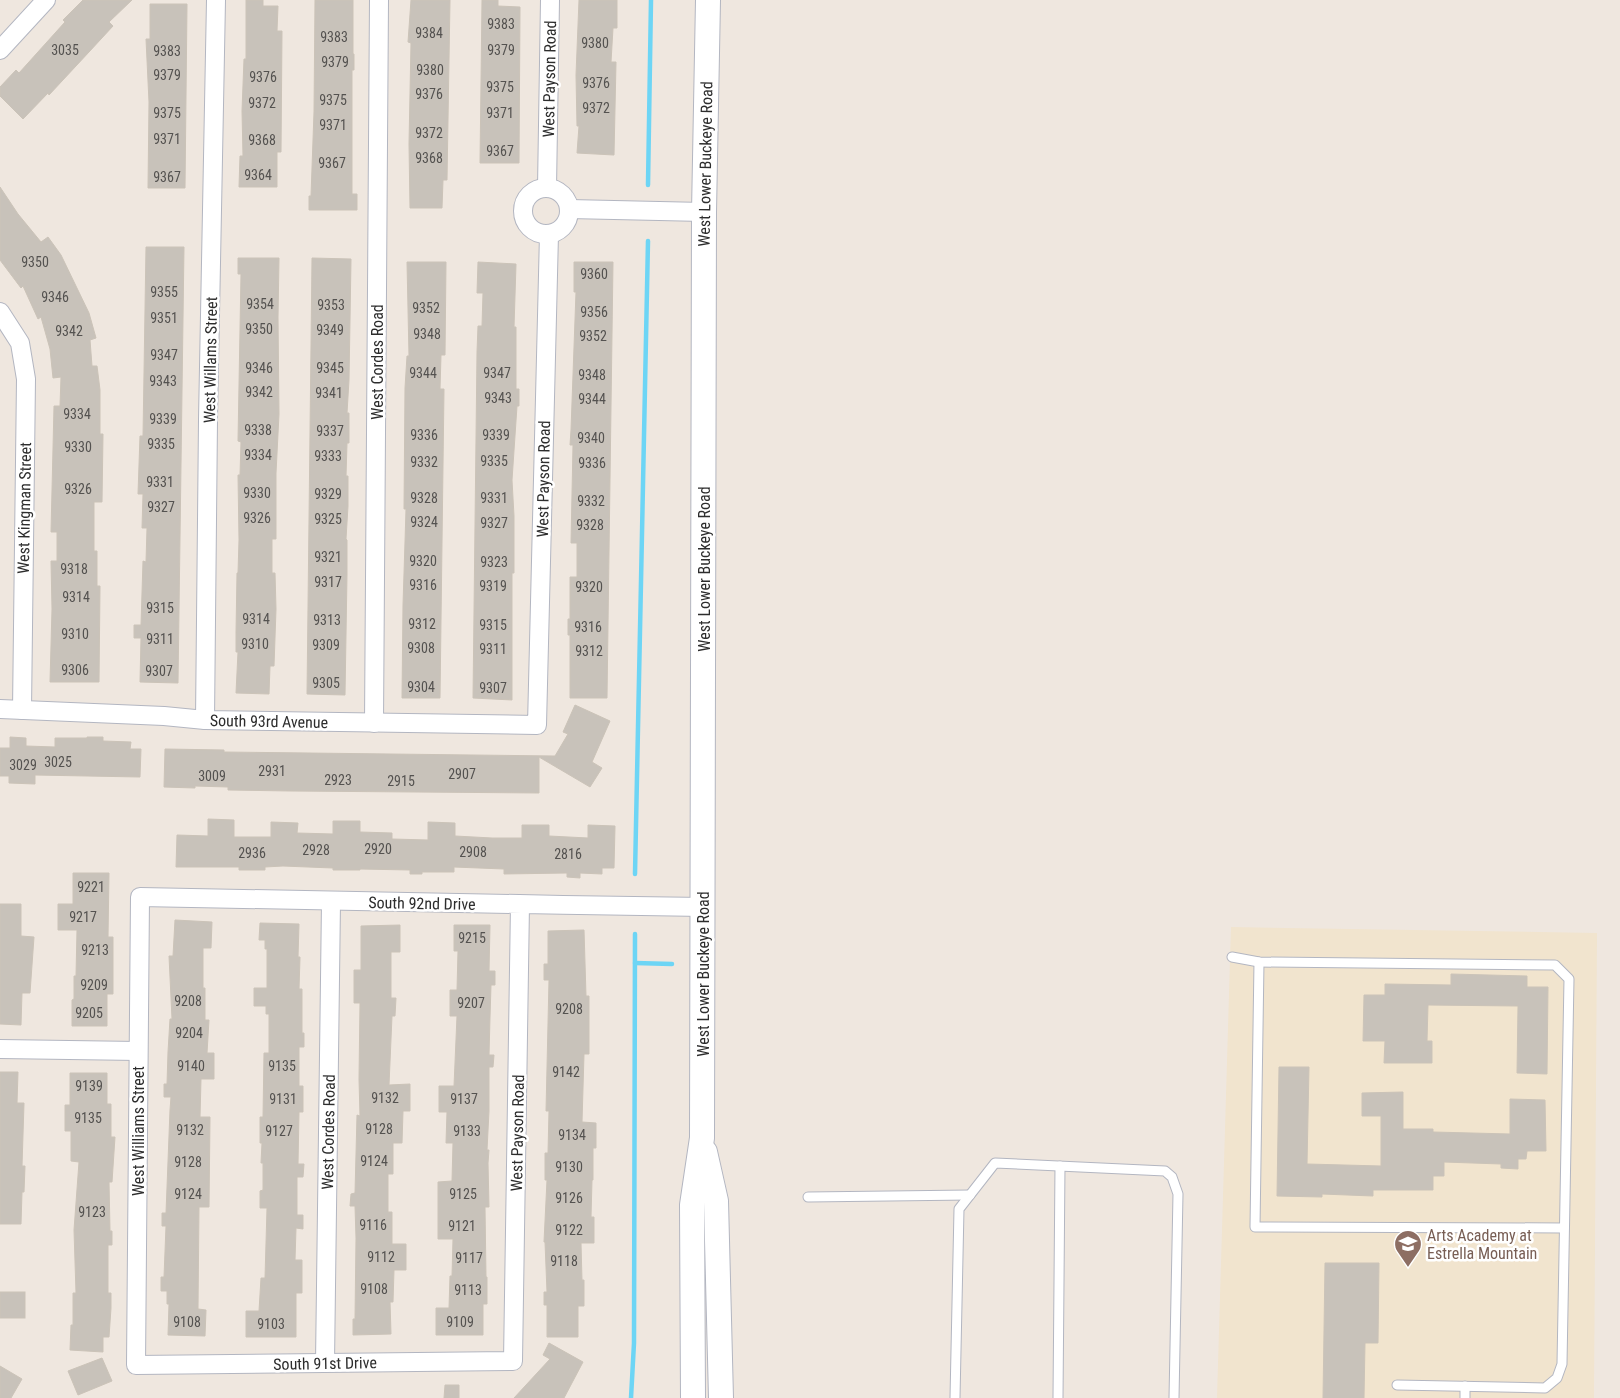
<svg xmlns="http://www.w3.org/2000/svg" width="1620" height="1398" font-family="'Roboto Condensed',sans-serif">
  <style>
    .education { fill: #f1e4ce }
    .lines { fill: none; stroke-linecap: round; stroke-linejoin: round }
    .stream { stroke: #6dd5f5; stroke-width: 4.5 }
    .building { fill: #c8c2ba; stroke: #cbc3b8 }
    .lane-casing { stroke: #b3b6c1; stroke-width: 11 }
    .street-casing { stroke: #b3b6c1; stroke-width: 20 }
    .secondary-casing { stroke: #b3b6c1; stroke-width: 26 }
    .lane { stroke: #fff; stroke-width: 9 }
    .street { stroke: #fff; stroke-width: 18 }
    .secondary { stroke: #fff; stroke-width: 24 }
    .labels { text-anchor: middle; stroke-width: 5; stroke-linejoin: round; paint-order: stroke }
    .number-label { font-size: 14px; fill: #545250 }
    .street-label { font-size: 16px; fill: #2d2d2d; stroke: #fff }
    .education-label { font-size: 16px; fill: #785e54; stroke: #fff; text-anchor: start }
  </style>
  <rect width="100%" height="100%" fill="#efe7df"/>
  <!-- education -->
  <path class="education" d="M1231 927 1597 933 1594 1398H1217Z"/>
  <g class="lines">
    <!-- stream -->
    <g class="stream">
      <path d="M648 185 651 0"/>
      <path d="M635 874 648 241"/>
      <path d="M635 963 672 964"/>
      <path d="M631 1398 634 1343 635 934"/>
    </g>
  </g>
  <!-- building -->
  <g class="building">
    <path d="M83 0H132L109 22 113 26 89 52 49 95 48 93 23 119 0 96V87L16 70 19 73 65 22 63 20Z"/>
    <path d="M246 0H263V6H278L277 31H282L281 152H277V187H239L240 156H243L242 111 244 59H246Z"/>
    <path d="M315 0H353V54H354V70H352V194H357V210H309V196H311L314 112Z"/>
    <path d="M411 0H450L447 180H443L442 208H410L409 144 411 43 408 42Z"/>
    <path d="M482 0H498V6L520 7 519 163H480Z"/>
    <path d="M579 0H617V28H613L611 62H616L614 155 577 153 579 126H577L576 75Z"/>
    <path d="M150 4H187L185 188H148L149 102 146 39H150Z"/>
    <path d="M0 187 18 214 41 242 48 237 61 255 89 313 96 338 90 340 92 366H97L100 390V434H103L102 502H94V551H97V586H100L99 682H50L52 609 51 561H57V532H51L54 406H60L61 377 53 378 50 349 41 317 38 319 23 286 21 288 0 260Z"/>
    <path d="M146 247H184L178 683 140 682 141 638H134V625H141L143 561 146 562 147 528H142L143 494H138L140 436H143Z"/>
    <path d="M238 258H279L278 317 279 414 276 473V539H272V573H275L276 609 274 666H270L269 694 236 693 238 652H236V633L237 573H238L239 540 238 475H240L241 442 238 441 241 274H238Z"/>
    <path d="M312 258 351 259 349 380 347 413H349V443H347L346 476H348V506L346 539 347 540V574L345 695 307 694Z"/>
    <path d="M407 262H446L445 355H441L440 389H444L440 698H402L403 605 405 542 406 509H404L405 388 407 356H409Z"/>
    <path d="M478 262 516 264 514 327H516V389H519V406H517L512 480 514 516V573H512V700L473 698 477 352 478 326H482L483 293H477Z"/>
    <path d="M574 262H613L607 698H570V635H568V619H570V577H577V543H571L573 445H570L571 430 576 292H574Z"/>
    <path d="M575 705 610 721 592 762 602 768 590 787 539 757V793L290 791 228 790V787L195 786V788L164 787 165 749 224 750V752L555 756 568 734 563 732Z"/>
    <path d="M10 737 26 738V746L55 747V738H87V737H103V741L131 742 130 749H141L140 777 35 775V784L9 783V776H0V748H10Z"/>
    <path d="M208 819 234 820V837H271V822L298 823 297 833 333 834V821H360V832L392 833V839L428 840V822L455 823V836L492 838H522V825H549V836L588 838V825L615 826 614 868H602V874L580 873V878L567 877V873L504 874V869L454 867V872H422V874H410V870L360 869V870H333V868L283 866 265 867V870H239V867H176L177 835 208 836Z"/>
    <path d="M73 873H109L108 937H113V994H107V1026H72V1000L74 999V976H76L77 930H58V904H73Z"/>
    <path d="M0 904H21V936L34 937 30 993H22L21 1025 0 1024Z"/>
    <path d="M175 920 212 922 211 948H203V988H205V1020H209L207 1053H214V1079H201L200 1117H210L209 1207H199L198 1309 206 1310 205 1336 168 1335 169 1304H167V1291H161V1277H164L166 1226H162V1213H166L170 1110 171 1097H164V1084H167L168 1052 170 1019H172L169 956H173Z"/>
    <path d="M260 923 299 924 298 957H300L299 989H302V1033H304V1047H299V1086H303V1112H299L298 1164H304L303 1177H297V1215H303V1229L296 1228 295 1260H302V1293H296V1337H246V1311H259L261 1278H265L267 1208H260V1191L263 1190V1163H261L262 1143H260V1117H263L264 1053H269V1014H266V1006H254V988H267V949H265V940H259Z"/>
    <path d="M400 925V952H391V998H396L395 1016H392L389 1085 410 1084V1111H403L402 1143H393V1174H388V1212H392V1244H406V1270H394L393 1302H390L391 1334 353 1335V1319H355L356 1238 355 1206H350L351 1194 355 1193 357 1115 360 1116 359 1079 360 1003H354V970H361V926Z"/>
    <path d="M454 925H490L489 971H495V985H491L490 1017 489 1055H494L493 1067H489V1111L487 1150H489L488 1163 489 1207H485L486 1277H487V1304H483V1335H436V1308H449L450 1276H452L453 1239H438V1182L452 1181 453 1143H446L447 1112H439V1086H454L457 1016H450V990H457L458 951H454Z"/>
    <path d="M584 930 586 996H589V1054H584L582 1122 596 1123V1148H593V1180H592L591 1217H594V1243H581L582 1280H584V1306H578V1337H547V1305H544V1292H547L545 1242H544L547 1180H545V1153H548L549 1111H546L549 980H544V964H548V931Z"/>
    <path d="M1451 974 1527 976V987H1548L1547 1074 1517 1073 1518 1006 1428 1005 1427 1041H1432V1063H1384L1385 1041H1363L1364 995H1385V984L1451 985Z"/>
    <path d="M1279 1067H1309L1307 1164 1381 1166V1116H1362V1093L1403 1092V1129H1433V1132L1510 1134V1099L1545 1100 1546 1151H1527L1526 1159H1518V1169L1501 1168V1164L1444 1162V1176H1433V1190H1373V1196L1322 1194V1197L1277 1196Z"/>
    <path d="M0 1072H18L17 1103H24L22 1166H25L24 1192H22L21 1224H0Z"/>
    <path d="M70 1073H107V1104H111V1137H115L112 1182H109L110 1231H112V1245H108V1293H111V1308L109 1337H103V1352L70 1350 71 1325H73V1293H76L74 1230 79 1162 71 1161V1131H65V1105H70Z"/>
    <path d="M1325 1263H1379L1378 1343H1365L1364 1398H1323Z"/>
    <rect x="0" y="1292" width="25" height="26"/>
    <path d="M549 1343 583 1362 564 1398H514L550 1359 543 1355Z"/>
    <path d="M102 1358 112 1381 78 1395 68 1371Z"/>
    <path d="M0 1366 22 1379 11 1398H0Z"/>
    <path d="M445 1385H459V1398H444Z"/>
  </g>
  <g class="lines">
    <defs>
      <g id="lane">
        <path d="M1232 957 1259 962 1555 965 1569 979 1562 1364 1557 1378 1545 1388 1397 1385"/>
        <path d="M1259 962 1255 1227 1564 1228"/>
        <path d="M808 1197 970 1195"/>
        <path d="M955 1398 959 1209 995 1163 1165 1171 1172 1177 1178 1194 1174 1398"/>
        <path d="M1058 1398 1060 1166"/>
        <path d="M1465 1398V1386"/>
      </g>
      <g id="street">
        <path d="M0 50 46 0"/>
        <path d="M547 188 550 0"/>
        <circle cx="546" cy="211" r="23"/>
        <path d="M569 209 704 212"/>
        <path d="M0 312 20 343 26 379 22 710"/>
        <path d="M0 709 164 716 205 720 537 725 549 234"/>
        <path d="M205 720 208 420 216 0"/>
        <path d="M374 723 379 0"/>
        <path d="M520 904 513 1361 136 1365 140 897C328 902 516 904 704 907"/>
        <path d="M0 1049 138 1051"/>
        <path d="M325 1363 331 902"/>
      </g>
      <g id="secondary">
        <path d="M705 1152 716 1201 721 1398"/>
        <path d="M693 1398 692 1205 702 1138 704 212 708 0"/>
      </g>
    </defs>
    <!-- lane casing -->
    <use href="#lane" class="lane-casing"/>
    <!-- street casing -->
    <use href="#street" class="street-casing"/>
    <!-- secondary casing -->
    <use href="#secondary" class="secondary-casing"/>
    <!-- lane -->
    <use href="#lane" class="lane"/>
    <!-- street -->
    <use href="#street" class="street"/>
    <!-- secondary -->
    <use href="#secondary" class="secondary"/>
  </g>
  <!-- icons -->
  <defs>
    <symbol id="school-pin" viewBox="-11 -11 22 30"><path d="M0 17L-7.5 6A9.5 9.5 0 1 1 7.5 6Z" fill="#8d6e63" stroke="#fff"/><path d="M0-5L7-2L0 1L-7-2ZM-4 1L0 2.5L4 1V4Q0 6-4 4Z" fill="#fff"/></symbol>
  </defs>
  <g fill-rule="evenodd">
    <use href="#school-pin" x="1392" y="1228" width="32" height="43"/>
  </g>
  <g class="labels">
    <!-- number labels -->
    <g class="number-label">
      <text x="501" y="29">9383</text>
      <text x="429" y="38">9384</text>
      <text x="334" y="42">9383</text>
      <text x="595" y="48">9380</text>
      <text x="65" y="55">3035</text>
      <text x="501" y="55">9379</text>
      <text x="167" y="56">9383</text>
      <text x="335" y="67">9379</text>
      <text x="430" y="75">9380</text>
      <text x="167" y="80">9379</text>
      <text x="263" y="82">9376</text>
      <text x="596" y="88">9376</text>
      <text x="500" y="92">9375</text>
      <text x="429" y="99">9376</text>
      <text x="333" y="105">9375</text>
      <text x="262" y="108">9372</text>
      <text x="596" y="113">9372</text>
      <text x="167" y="118">9375</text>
      <text x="500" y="118">9371</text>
      <text x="333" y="130">9371</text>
      <text x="429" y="138">9372</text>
      <text x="167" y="144">9371</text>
      <text x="262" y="145">9368</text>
      <text x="500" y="156">9367</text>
      <text x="429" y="163">9368</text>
      <text x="332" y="168">9367</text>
      <text x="258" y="180">9364</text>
      <text x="167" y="182">9367</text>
      <text x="35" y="267">9350</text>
      <text x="594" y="279">9360</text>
      <text x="164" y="297">9355</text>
      <text x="55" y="302">9346</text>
      <text x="260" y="309">9354</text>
      <text x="331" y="310">9353</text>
      <text x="426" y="313">9352</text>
      <text x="594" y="317">9356</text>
      <text x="164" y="323">9351</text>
      <text x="259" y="334">9350</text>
      <text x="330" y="335">9349</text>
      <text x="69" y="336">9342</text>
      <text x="427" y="339">9348</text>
      <text x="593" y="341">9352</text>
      <text x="164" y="360">9347</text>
      <text x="259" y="373">9346</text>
      <text x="330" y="373">9345</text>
      <text x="423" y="378">9344</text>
      <text x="497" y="378">9347</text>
      <text x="592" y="380">9348</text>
      <text x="163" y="386">9343</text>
      <text x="259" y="397">9342</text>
      <text x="329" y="398">9341</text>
      <text x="498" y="403">9343</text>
      <text x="592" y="404">9344</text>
      <text x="77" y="419">9334</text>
      <text x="163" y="424">9339</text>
      <text x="258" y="435">9338</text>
      <text x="330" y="436">9337</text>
      <text x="424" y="440">9336</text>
      <text x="496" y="440">9339</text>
      <text x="591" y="443">9340</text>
      <text x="161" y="449">9335</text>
      <text x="78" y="452">9330</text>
      <text x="258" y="460">9334</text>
      <text x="328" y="461">9333</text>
      <text x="494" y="466">9335</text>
      <text x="424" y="467">9332</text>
      <text x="592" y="468">9336</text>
      <text x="160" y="487">9331</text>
      <text x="78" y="494">9326</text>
      <text x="257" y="498">9330</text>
      <text x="328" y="499">9329</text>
      <text x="424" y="503">9328</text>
      <text x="494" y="503">9331</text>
      <text x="591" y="506">9332</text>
      <text x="161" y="512">9327</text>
      <text x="257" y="523">9326</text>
      <text x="328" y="524">9325</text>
      <text x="424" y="527">9324</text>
      <text x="494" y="528">9327</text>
      <text x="590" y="530">9328</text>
      <text x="328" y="562">9321</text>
      <text x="423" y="566">9320</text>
      <text x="494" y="567">9323</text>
      <text x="74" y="574">9318</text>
      <text x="328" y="587">9317</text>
      <text x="423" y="590">9316</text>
      <text x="493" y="591">9319</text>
      <text x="589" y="592">9320</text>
      <text x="76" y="602">9314</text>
      <text x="160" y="613">9315</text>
      <text x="256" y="624">9314</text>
      <text x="327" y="625">9313</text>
      <text x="422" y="629">9312</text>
      <text x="493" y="630">9315</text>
      <text x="588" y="632">9316</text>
      <text x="75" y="639">9310</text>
      <text x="160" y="644">9311</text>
      <text x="255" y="649">9310</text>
      <text x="326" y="650">9309</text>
      <text x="421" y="653">9308</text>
      <text x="493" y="654">9311</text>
      <text x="589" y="656">9312</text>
      <text x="75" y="675">9306</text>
      <text x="159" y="676">9307</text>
      <text x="326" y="688">9305</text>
      <text x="421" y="692">9304</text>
      <text x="493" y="693">9307</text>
      <text x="58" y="767">3025</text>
      <text x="23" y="770">3029</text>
      <text x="272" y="776">2931</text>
      <text x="462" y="779">2907</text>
      <text x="212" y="781">3009</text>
      <text x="338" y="785">2923</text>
      <text x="401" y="786">2915</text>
      <text x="378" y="854">2920</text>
      <text x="316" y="855">2928</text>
      <text x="473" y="857">2908</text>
      <text x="252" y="858">2936</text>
      <text x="568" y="859">2816</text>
      <text x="91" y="892">9221</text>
      <text x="83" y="922">9217</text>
      <text x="472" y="943">9215</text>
      <text x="95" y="955">9213</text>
      <text x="94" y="990">9209</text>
      <text x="188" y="1006">9208</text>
      <text x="471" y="1008">9207</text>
      <text x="569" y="1014">9208</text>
      <text x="89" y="1018">9205</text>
      <text x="189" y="1038">9204</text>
      <text x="191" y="1071">9140</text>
      <text x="282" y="1071">9135</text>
      <text x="566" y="1077">9142</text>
      <text x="89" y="1091">9139</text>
      <text x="385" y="1103">9132</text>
      <text x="283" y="1104">9131</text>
      <text x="464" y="1104">9137</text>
      <text x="88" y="1123">9135</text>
      <text x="379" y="1134">9128</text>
      <text x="190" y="1135">9132</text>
      <text x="279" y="1136">9127</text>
      <text x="467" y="1136">9133</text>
      <text x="572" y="1140">9134</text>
      <text x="374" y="1166">9124</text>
      <text x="188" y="1167">9128</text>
      <text x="569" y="1172">9130</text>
      <text x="188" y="1199">9124</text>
      <text x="463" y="1199">9125</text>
      <text x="569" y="1203">9126</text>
      <text x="92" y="1217">9123</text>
      <text x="373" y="1230">9116</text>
      <text x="462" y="1231">9121</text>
      <text x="569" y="1235">9122</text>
      <text x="381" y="1262">9112</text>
      <text x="469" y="1263">9117</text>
      <text x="564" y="1266">9118</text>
      <text x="374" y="1294">9108</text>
      <text x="468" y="1295">9113</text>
      <text x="187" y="1327">9108</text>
      <text x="460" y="1327">9109</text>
      <text x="271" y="1329">9103</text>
    </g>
    <!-- street labels -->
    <g class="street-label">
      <text transform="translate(549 79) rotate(-89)" y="6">West Payson Road</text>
      <text transform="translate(705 164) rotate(-89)" y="6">West Lower Buckeye Road</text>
      <text transform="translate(210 360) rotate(-89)" y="6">West Willams Street</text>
      <text transform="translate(377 362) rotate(-90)" y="6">West Cordes Road</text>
      <text transform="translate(543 479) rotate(-89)" y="6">West Payson Road</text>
      <text transform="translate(24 508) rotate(-89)" y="6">West Kingman Street</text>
      <text transform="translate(704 569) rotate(-90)" y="6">West Lower Buckeye Road</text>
      <text transform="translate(269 721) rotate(1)" y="6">South 93rd Avenue</text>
      <text transform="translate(422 903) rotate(1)" y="6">South 92nd Drive</text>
      <text transform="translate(703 974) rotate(-90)" y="6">West Lower Buckeye Road</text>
      <text transform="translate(138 1131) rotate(-90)" y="6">West Williams Street</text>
      <text transform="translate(328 1132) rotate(-89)" y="6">West Cordes Road</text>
      <text transform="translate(517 1133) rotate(-89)" y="6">West Payson Road</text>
      <text transform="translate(325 1363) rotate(-1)" y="6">South 91st Drive</text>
    </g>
    <!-- education labels -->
    <g class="education-label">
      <text x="1427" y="1241">Arts Academy at<tspan x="1427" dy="18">Estrella Mountain</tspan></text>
    </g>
  </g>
</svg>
